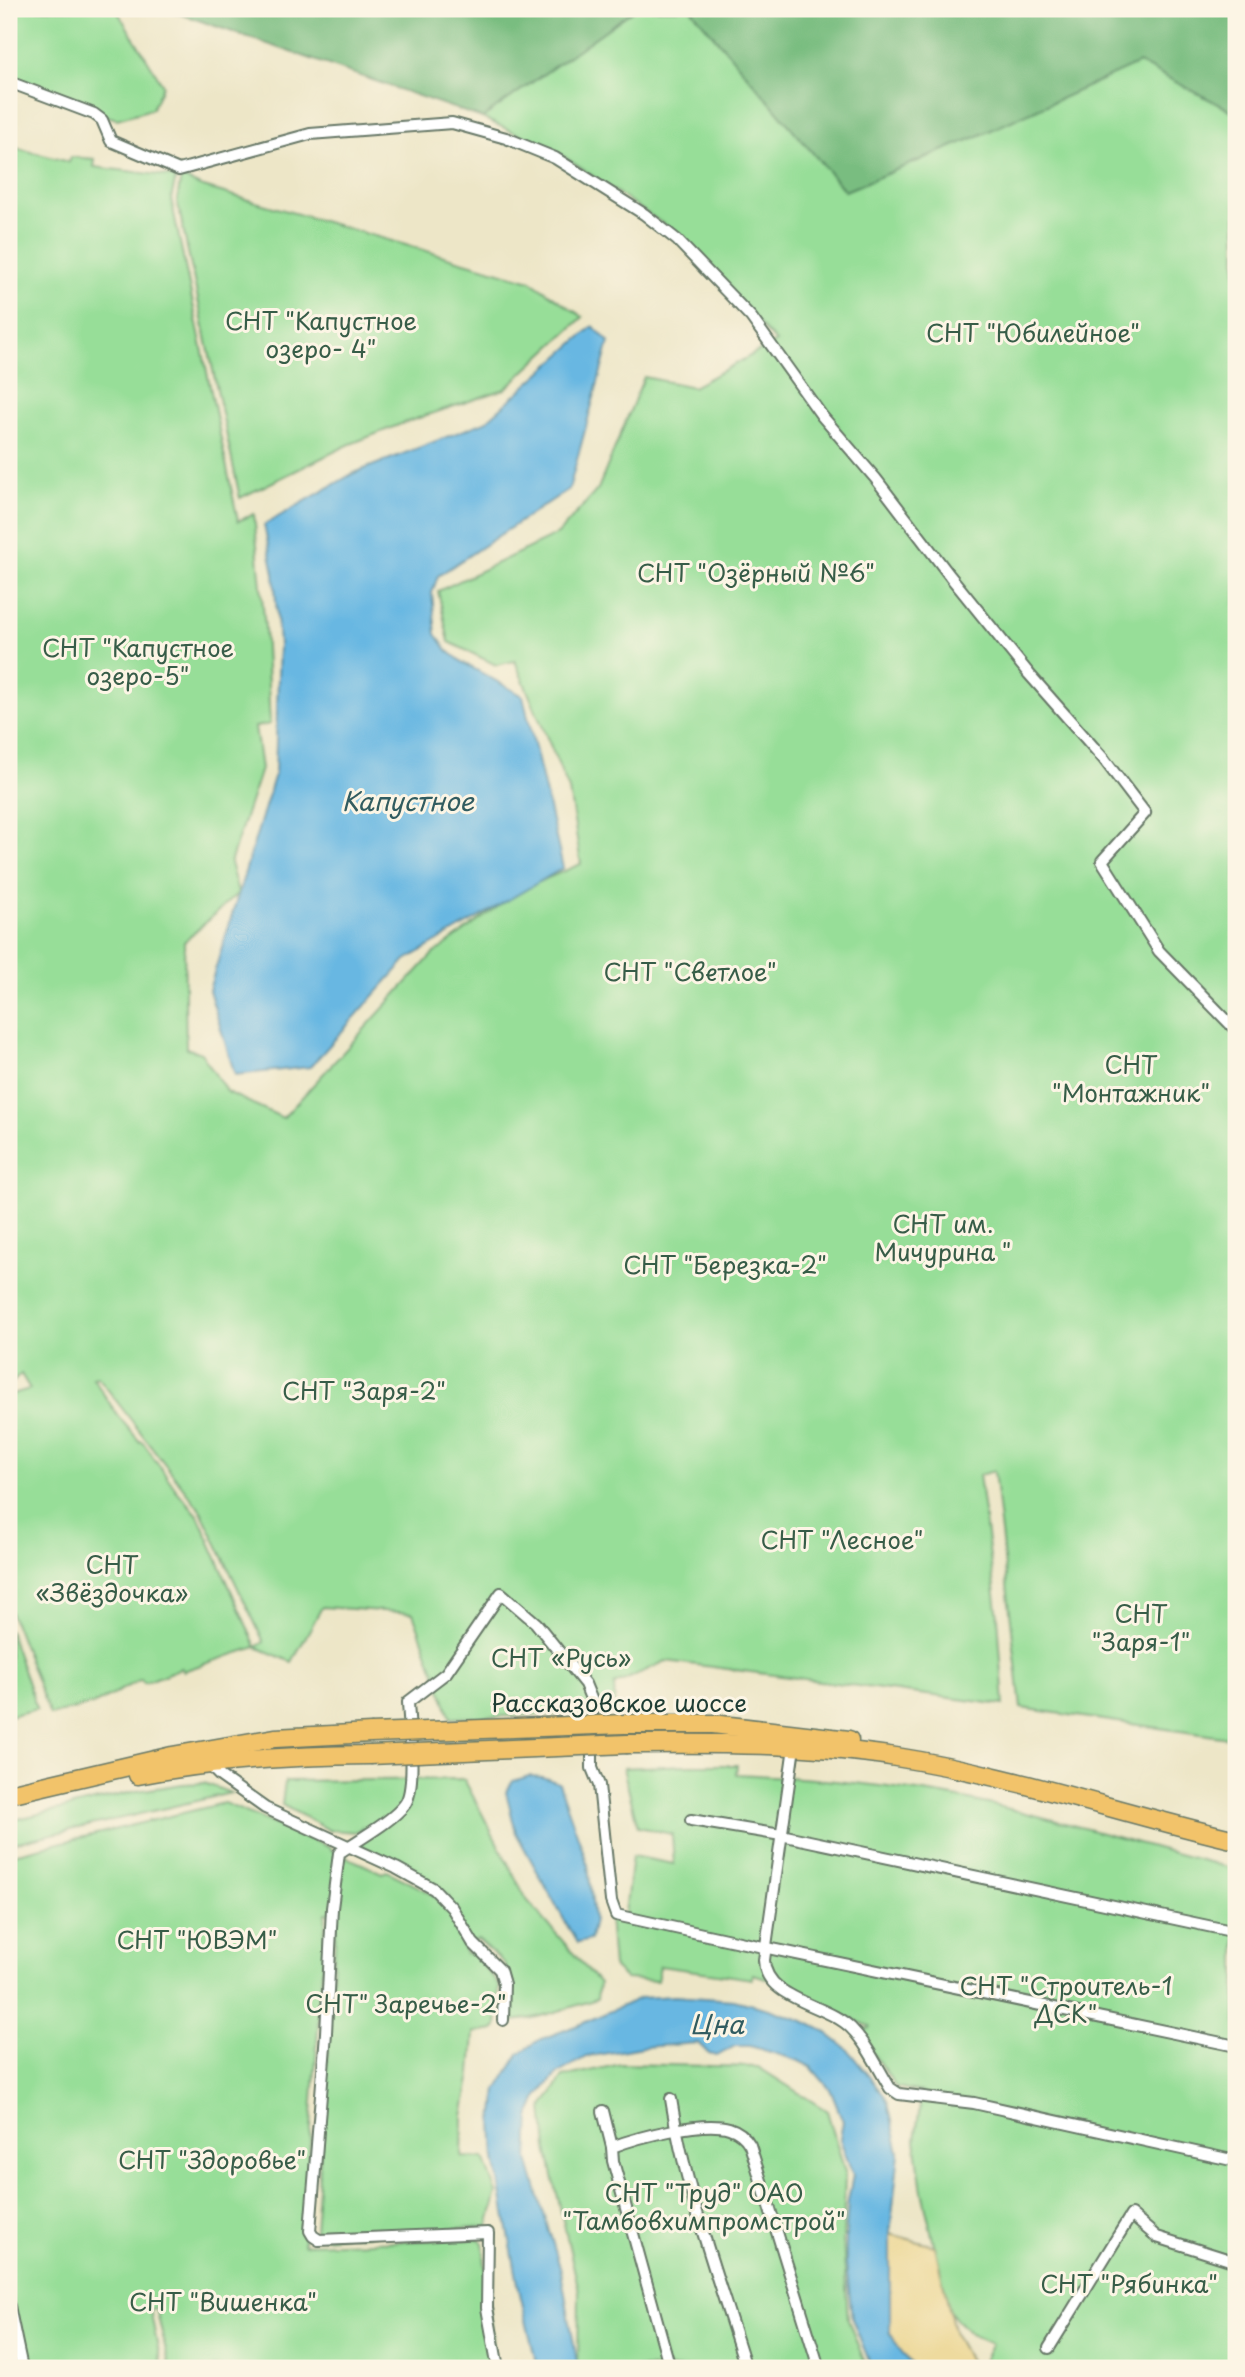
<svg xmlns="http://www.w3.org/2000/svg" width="1245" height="2377" font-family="'Playpen Sans',sans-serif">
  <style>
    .green { fill: #97de98; stroke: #5b8e66; stroke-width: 2; fill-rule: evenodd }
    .forest { fill: #79bd80; stroke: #4c7d5a; stroke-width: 2 }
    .sand { fill: #eeda9e; stroke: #868c69; stroke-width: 2 }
    .water { fill: #67b7e2; stroke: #437a8b; stroke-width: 2 }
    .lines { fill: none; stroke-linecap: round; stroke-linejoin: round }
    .minor-casing { stroke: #677867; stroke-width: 14 }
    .primary-casing { stroke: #677867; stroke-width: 21 }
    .minor { stroke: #fff; stroke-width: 10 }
    .primary { stroke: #f2c36a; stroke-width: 18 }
    .primary-bridge-casing { stroke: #677867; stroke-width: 21; stroke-linecap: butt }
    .primary-bridge { stroke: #f2c36a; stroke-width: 18 }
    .labels { text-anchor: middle; stroke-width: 6; stroke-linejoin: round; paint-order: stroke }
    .park-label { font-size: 24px; fill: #375d48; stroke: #fcf5e5 }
    .street-label { font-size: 24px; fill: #1f3d34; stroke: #fcf5e5 }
    .water-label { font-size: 26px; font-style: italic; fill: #315c60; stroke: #fcf5e5 }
  </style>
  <rect width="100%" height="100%" fill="#fcf5e5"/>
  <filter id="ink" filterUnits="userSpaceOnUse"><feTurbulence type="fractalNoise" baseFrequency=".0143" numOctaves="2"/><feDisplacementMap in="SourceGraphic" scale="14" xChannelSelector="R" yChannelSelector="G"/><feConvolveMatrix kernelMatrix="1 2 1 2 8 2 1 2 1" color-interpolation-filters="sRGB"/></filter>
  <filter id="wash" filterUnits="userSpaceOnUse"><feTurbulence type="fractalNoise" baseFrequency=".00686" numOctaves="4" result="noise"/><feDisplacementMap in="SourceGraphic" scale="28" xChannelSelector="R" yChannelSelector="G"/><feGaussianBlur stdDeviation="1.57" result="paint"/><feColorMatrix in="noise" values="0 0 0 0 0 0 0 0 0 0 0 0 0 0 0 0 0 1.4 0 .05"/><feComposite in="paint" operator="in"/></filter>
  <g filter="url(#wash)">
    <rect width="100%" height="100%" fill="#ede6c7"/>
    <!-- green -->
    <g class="green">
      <path d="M9 9H116L163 85 152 109 117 119 93 112 9 78Z"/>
      <path d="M635 9H691L845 191 978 136 1139 63 1236 113V1739L1021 1708 994 1471 979 1475 998 1617 1004 1705 666 1661 614 1685 615 1712 451 1718 413 1613 322 1607 292 1662 256 1647 183 1671 181 1668 144 1683 141 1679 97 1703 50 1715 9 1609V1395L30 1389 21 1374 12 1383 9 1382V146L69 162 71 157 95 159 94 167 176 177 171 199 238 521 254 514 265 628 270 724 255 727 261 769 230 863 238 893 184 942 186 1048 201 1053 227 1092 283 1118 432 955 522 889 581 864 569 790 515 661 496 665 449 642 438 591 558 534 598 489 644 377 693 387 776 342 669 228 554 150 482 118ZM98 1377 201 1511 264 1642 256 1647 198 1515 177 1491 142 1441 140 1442 118 1416 93 1378Z"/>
      <path d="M181 177 200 186 531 281 583 317 505 389 401 424 348 445 240 498 177 200Z"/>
      <path d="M9 1630 37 1709 9 1716Z"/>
      <path d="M687 1765H737L736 1774C816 1778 895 1785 974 1801 1062 1819 1148 1848 1236 1869V2368H989L984 2359 992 2344 970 2334 949 2311 922 2191 915 2140 922 2092 896 2087 861 2036 864 2028 869 2029 870 2026C829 2013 797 1986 753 1974L752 1979 660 1966 657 1981 626 1979 613 1967 609 1917 624 1921 632 1856 674 1864 672 1834 638 1827 623 1768Z"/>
      <path d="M464 1779 527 1900 599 1983 597 1999C576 2005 526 2024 506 2020L509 1982 505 1964 478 1940 462 1946 466 1954 473 1952 499 1986 497 2027 494 2030 474 2033 471 2074 463 2116 462 2157 484 2158 497 2193 488 2226 322 2238 315 2231 337 1914 326 1913 303 2244 480 2239 483 2243 492 2339 491 2368H170L156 2308 150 2309 162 2368H27L9 2286V1855L224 1803 331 1848V1850L382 1873 387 1871 429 1892 440 1902 449 1896 414 1872 362 1846V1828L358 1832 329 1830 282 1805 285 1781Z"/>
      <path d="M204 1783 231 1793 9 1844V1821L137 1791 183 1784Z"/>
      <path d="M621 2064 758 2067 827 2111 845 2172 843 2241 848 2320 867 2368H578L579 2291 547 2149 543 2107 563 2077Z"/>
    </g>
    <!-- forest -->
    <g class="forest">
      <path d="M166 9H635L482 118Z"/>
      <path d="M691 9H1236V113L1139 63 978 136 845 191Z"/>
    </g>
    <!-- sand -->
    <path class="sand" d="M890 2234 935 2246 955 2335 973 2368H914L898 2347 890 2333Z"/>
    <!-- water -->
    <g class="water">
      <path d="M593 326 609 342 569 489 438 576 432 593 436 634 447 650 462 662 523 696 563 868 406 960 310 1067 235 1075 209 990 275 774 279 645 274 573 264 525 354 473 485 422Z"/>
      <path d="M529 1776 542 1777 559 1783 588 1865 594 1919 590 1940 577 1943 516 1833 506 1792 513 1781Z"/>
      <path d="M675 1996 734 2000 769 2009 806 2022 824 2031 847 2049 883 2094 888 2103 899 2153 890 2234V2333L898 2347 914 2368H872L852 2319 846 2262V2231L848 2201 853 2175 840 2139 843 2121 830 2089 811 2067 797 2060 750 2046H735L717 2056 709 2054 698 2043 643 2047 586 2057 557 2074 549 2083 537 2098 530 2114 528 2160 561 2271 578 2368H535V2358L519 2289 495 2159 493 2121 497 2090 519 2054 539 2040 581 2024 640 1998Z"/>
    </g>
  </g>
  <g filter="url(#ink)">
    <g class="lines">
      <defs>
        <g id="minor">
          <path d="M9 82 94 114 102 120 111 141 179 170 310 134 452 123 506 138 555 158 644 214 677 240 751 317 822 416 876 479 950 576 1029 674 1103 758 1145 813 1102 861 1159 951 1236 1030"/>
          <path d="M794 1747 764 1960C765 2000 828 2004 851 2028 867 2044 878 2068 890 2088L899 2094 974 2103 1236 2161"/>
          <path d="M208 1764 220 1776 265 1808 396 1868 434 1889 452 1908 473 1943 500 1970 504 1984 503 2020"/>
          <path d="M691 1820 781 1835 1236 1932"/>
          <path d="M671 2099C685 2190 719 2280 746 2368"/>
          <path d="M603 2111 612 2147"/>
          <path d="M9 2306 22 2368"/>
          <path d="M1049 2348 1131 2215 1157 2237 1236 2262"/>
          <path d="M498 2368 487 2308 488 2233 319 2240 313 2236 310 2231 326 2033 332 1908 339 1853C356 1841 393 1821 405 1804 417 1787 409 1725 408 1702L446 1673 501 1593 536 1623 585 1684 592 1701V1768L599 1785 611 1901 616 1915 730 1940 1236 2046"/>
          <path d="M670 2368 613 2161 612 2147C638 2137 702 2120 729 2128 739 2131 745 2136 750 2145L819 2368"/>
        </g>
        <g id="primary">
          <path d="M624 1724H713L849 1740"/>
          <path d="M627 1744C717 1743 807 1743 896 1757 1012 1775 1123 1814 1236 1840"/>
          <path d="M138 1775C215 1760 292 1756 370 1755"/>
          <path d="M9 1794 172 1756 275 1738 371 1733"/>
        </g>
      </defs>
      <!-- minor casing -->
      <use href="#minor" class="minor-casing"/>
      <!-- primary casing -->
      <use href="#primary" class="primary-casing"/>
      <!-- minor -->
      <use href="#minor" class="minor"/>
      <!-- primary -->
      <use href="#primary" class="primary"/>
      <defs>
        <g id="primary-bridge">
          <path d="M371 1733 624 1724"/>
          <path d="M370 1755 627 1744"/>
        </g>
      </defs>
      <!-- primary-bridge casing -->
      <use href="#primary-bridge" class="primary-bridge-casing"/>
      <!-- primary-bridge -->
      <use href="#primary-bridge" class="primary-bridge"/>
    </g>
  </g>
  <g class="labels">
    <!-- park labels -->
    <g class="park-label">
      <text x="321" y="330">СНТ "Капустное<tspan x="321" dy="28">озеро- 4"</tspan></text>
      <text x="1033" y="342">СНТ "Юбилейное"</text>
      <text x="756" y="582">СНТ "Озёрный №6"</text>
      <text x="138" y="657">СНТ "Капустное<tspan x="138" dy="28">озеро-5"</tspan></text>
      <text x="690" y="981">СНТ "Светлое"</text>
      <text x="1131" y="1074">СНТ<tspan x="1131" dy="28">"Монтажник"</tspan></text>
      <text x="943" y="1233">СНТ им.<tspan x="943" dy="28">Мичурина "</tspan></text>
      <text x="725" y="1274">СНТ "Березка-2"</text>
      <text x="364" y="1400">СНТ "Заря-2"</text>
      <text x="842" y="1549">СНТ "Лесное"</text>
      <text x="112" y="1574">СНТ<tspan x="112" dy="28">«Звёздочка»</tspan></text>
      <text x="1141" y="1623">СНТ<tspan x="1141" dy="28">"Заря-1"</tspan></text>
      <text x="561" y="1667">СНТ «Русь»</text>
      <text x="197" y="1949">СНТ "ЮВЭМ"</text>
      <text x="1066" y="1995">СНТ "Строитель-1<tspan x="1066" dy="28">ДСК"</tspan></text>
      <text x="406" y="2013">СНТ" Заречье-2"</text>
      <text x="212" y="2169">СНТ "Здоровье"</text>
      <text x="704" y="2202">СНТ "Труд" ОАО<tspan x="704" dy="28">"Тамбовхимпромстрой"</tspan></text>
      <text x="1129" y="2293">СНТ "Рябинка"</text>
      <text x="223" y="2311">СНТ "Вишенка"</text>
    </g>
    <!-- street labels -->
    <g class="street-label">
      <text x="619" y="1712">Рассказовское шоссе</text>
    </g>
    <!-- water labels -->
    <g class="water-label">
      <text x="408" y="811">Капустное</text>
      <text x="717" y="2034">Цна</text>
    </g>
  </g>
  <!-- margin -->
  <rect width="1245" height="2377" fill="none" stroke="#fcf5e5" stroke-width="35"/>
</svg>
